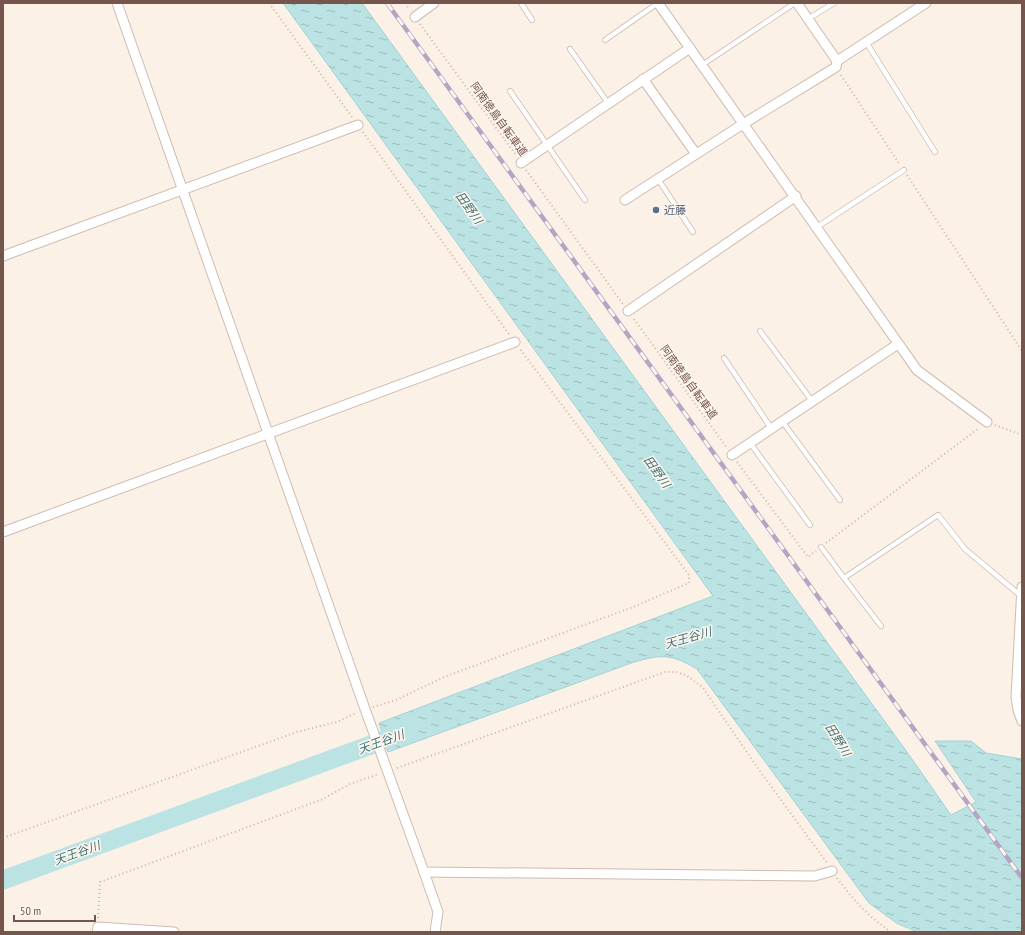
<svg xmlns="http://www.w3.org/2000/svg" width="1025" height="935" font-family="'PT Sans Narrow','Noto Sans JP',sans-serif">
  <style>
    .water { fill: url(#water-ripples); stroke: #a3d3d6 }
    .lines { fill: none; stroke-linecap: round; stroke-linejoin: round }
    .river { stroke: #bce3e4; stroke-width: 19 }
    .service-casing { stroke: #cfbbb1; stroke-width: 6 }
    .minor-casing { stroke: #cfbbb1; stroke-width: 11 }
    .path { stroke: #d5b1a3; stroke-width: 2; stroke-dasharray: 1 3; stroke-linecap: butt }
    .service { stroke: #fff; stroke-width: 4.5 }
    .minor { stroke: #fff; stroke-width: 9 }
    .rail-casing { stroke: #b3a6c5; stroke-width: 4.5 }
    .rail { stroke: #fef6ee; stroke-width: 3; stroke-dasharray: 9; stroke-linecap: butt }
    .service-dot { fill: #5c6f8a; stroke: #fef6ee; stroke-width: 1.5 }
    .labels { text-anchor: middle; stroke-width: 3; stroke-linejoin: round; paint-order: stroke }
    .street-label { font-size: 11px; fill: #74564d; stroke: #fef6ee }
    .service-label { font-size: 11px; fill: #4e5e75; stroke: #fef6ee; text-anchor: start }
    .water-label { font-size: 12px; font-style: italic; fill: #417678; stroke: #fef6ee }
  </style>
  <defs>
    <pattern id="water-ripples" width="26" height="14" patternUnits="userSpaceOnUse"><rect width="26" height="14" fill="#bce3e4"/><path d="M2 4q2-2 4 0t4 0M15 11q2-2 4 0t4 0" fill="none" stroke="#9dbbbb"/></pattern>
  </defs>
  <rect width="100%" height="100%" fill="#fbf1e7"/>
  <!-- water -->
  <path class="water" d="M283 3H362L907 752 951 815 976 802 935 741H971L986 753 1022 759V932H918L898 924 869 903 697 669C671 654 663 654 634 662L388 752 379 723 713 596Z"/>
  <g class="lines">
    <!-- river -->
    <path class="river" d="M3 880 409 731"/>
    <defs>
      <g id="service">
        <path d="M521 3 532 20"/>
        <path d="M808 19 834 3"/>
        <path d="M605 40 658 3"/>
        <path d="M866 42 935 152"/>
        <path d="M570 49 608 103"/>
        <path d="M702 65 795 3"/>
        <path d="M510 91 585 200"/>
        <path d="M658 179 693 232"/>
        <path d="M817 227 904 170"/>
        <path d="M760 331 812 401"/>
        <path d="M724 358 771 428"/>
        <path d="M782 421 840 500"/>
        <path d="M750 443 810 525"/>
        <path d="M821 547 844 578 938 515 965 549 1021 596"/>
        <path d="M844 578 881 626"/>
      </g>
      <g id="minor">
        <path d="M117 3 365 709 424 872 438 912 435 932"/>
        <path d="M658 3 917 370 987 422"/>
        <path d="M415 17 434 3"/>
        <path d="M837 61 926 3"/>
        <path d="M643 79 696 154"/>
        <path d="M521 163 690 48"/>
        <path d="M625 200 743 124 836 67 837 61 797 3"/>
        <path d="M3 256 358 125"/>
        <path d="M628 311 796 196"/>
        <path d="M732 455 898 344"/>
        <path d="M3 532 515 342"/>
        <path d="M1022 587 1016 697 1018 710 1022 721"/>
        <path d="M424 872 815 876 832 871"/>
        <path d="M97 932 98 927 174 932"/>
      </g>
    </defs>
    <!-- service casing -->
    <use href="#service" class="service-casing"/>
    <!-- minor casing -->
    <use href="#minor" class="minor-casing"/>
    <!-- path -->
    <g class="path">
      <path d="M269 3 352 117"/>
      <path d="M405 3 409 9"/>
      <path d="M420 24 516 155"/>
      <path d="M841 75 900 165"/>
      <path d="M363 132 509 334"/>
      <path d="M526 170 623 304"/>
      <path d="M907 175 1022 351"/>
      <path d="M634 319 727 448"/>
      <path d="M995 425 1022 435"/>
      <path d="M737 462 808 557 816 551"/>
      <path d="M826 543 979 428"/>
      <path d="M373 707 396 700 444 677 633 607 689 583V575L520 349"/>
      <path d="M397 768 665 672H676L686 675 703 688 757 767 827 863"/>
      <path d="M3 838 297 732 337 722 356 713"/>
      <path d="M837 878C855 902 867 915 891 932"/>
      <path d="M98 918 100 882 323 799 350 784 379 774"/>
    </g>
    <!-- service -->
    <use href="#service" class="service"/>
    <!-- minor -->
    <use href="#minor" class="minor"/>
    <defs>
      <path id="rail" d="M387 3 1022 878"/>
    </defs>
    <!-- rail casing -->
    <use href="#rail" class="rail-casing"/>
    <!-- rail -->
    <use href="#rail" class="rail"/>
  </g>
  <!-- markers -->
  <circle class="service-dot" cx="656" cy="210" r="4"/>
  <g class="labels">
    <!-- street labels -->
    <g class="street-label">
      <text transform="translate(499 119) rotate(54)" y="4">阿南徳島自転車道</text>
      <text transform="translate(689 382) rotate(54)" y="4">阿南徳島自転車道</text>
    </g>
    <!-- service labels -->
    <g class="service-label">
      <text x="664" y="214">近藤</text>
    </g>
    <!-- water labels -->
    <g class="water-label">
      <text transform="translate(469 208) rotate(54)" y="4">田野川</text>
      <text transform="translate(657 472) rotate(54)" y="4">田野川</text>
      <text transform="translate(688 638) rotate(-16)" y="4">天王谷川</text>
      <text transform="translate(838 740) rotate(58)" y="4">田野川</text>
      <text transform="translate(381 742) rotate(-20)" y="4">天王谷川</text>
      <text transform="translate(77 853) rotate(-20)" y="4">天王谷川</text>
    </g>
  </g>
  <!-- border -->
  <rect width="1025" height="935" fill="none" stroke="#74564d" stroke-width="8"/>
  <!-- scale -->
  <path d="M14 915v6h81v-6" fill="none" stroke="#74564d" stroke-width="2"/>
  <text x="20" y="915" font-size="12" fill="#74564d" stroke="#fef6ee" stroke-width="3" paint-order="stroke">50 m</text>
</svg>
